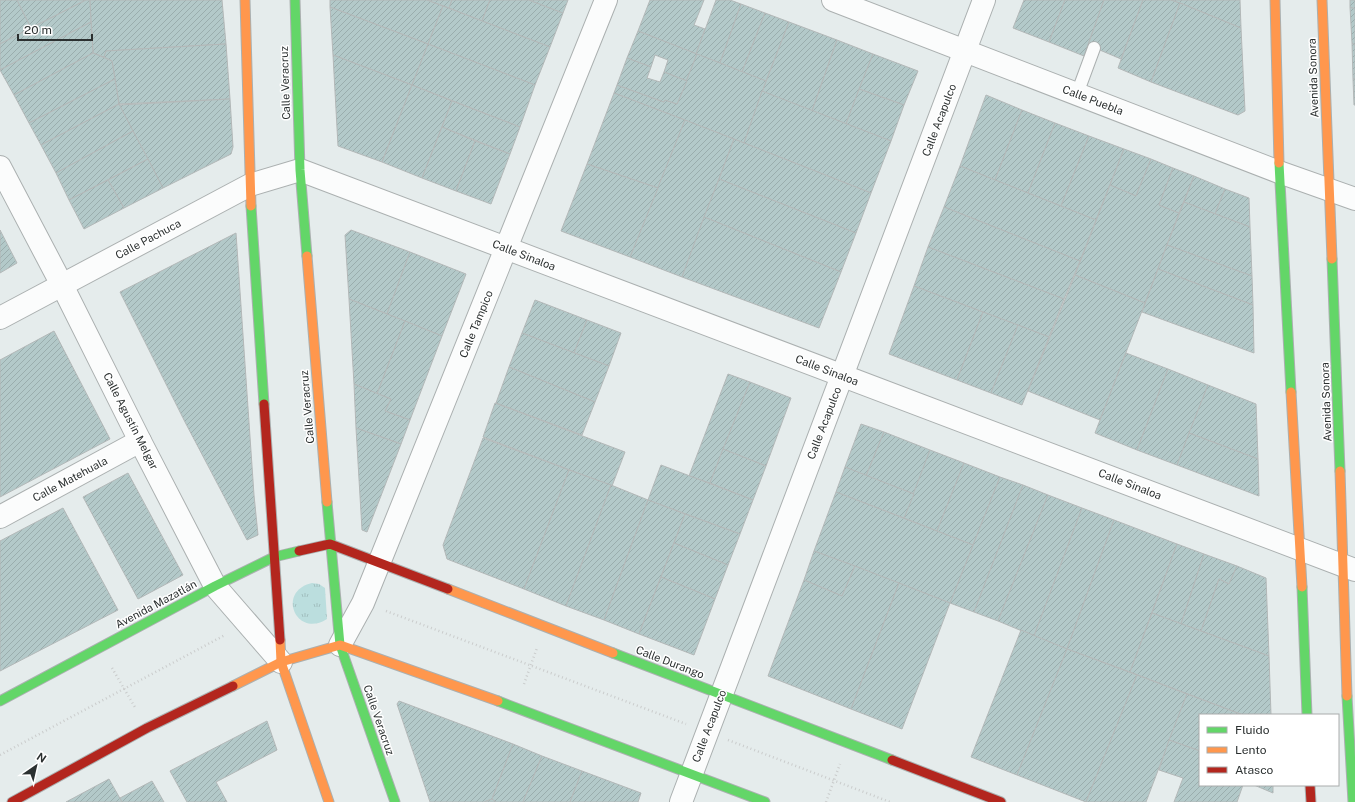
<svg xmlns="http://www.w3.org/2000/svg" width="1355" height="802" font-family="'Public Sans',sans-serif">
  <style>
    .grass { fill: url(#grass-tufts) }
    .building { fill: url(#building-hatch); stroke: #b3b8b8 }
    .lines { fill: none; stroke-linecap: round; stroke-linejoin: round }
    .lane-casing { stroke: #abb0b0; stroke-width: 14 }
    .street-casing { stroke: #abb0b0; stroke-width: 24 }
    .fast-casing { stroke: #abb0b0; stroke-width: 11 }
    .slow-casing { stroke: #abb0b0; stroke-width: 11 }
    .jam-casing { stroke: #abb0b0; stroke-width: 11 }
    .path { stroke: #cacccc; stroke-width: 2.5; stroke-dasharray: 1 3; stroke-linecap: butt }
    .lane { stroke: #fbfcfc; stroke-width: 12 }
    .street { stroke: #fbfcfc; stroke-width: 22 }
    .fast { stroke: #63d668; stroke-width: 9 }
    .slow { stroke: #ff974d; stroke-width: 9 }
    .jam { stroke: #b3261e; stroke-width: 9 }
    .labels { text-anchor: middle; stroke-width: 3; stroke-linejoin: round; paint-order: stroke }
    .street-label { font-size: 11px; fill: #2b3030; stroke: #fff }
  </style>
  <defs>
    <pattern id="grass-tufts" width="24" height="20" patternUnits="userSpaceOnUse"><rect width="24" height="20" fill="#bbdede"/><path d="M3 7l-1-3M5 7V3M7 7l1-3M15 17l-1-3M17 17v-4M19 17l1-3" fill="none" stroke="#a1bfbf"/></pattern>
    <pattern id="building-hatch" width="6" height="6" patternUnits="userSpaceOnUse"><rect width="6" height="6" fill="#b3c9c9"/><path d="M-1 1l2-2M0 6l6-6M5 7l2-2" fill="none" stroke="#9aadad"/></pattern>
  </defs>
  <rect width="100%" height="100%" fill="#e5ecec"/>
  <!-- grass -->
  <path class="grass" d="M312 583 319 584 325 588 327 619C296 639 276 591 312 583Z"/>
  <!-- building -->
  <g class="building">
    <path d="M0 0H17L31 28 0 44Z"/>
    <path d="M17 0H86L31 28Z"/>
    <path d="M86 0H90L91 22 0 70V44Z"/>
    <path d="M90 0H222L226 44 106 51 104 57 93 53Z"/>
    <path d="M330 0H427L443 6 428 44 330 7Z"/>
    <path d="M427 0H452L449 8Z"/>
    <path d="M452 0H490L482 21 449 8Z"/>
    <path d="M490 0H529L563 13 550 47 482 21Z"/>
    <path d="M529 0H568L563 13Z"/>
    <path d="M650 0H704L694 25 705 29 696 54 638 31Z"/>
    <path d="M716 0H730L741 4 720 63 696 54Z"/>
    <path d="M1024 0H1065L1049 42 1013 28Z"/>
    <path d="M1065 0H1104L1084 56 1049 42Z"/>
    <path d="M1104 0H1143L1121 59 1088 45Z"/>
    <path d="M1143 0H1171L1180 3 1151 82 1118 68Z"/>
    <path d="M1171 0H1240L1241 28 1180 3Z"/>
    <path d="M1350 0H1355V9L1350 7Z"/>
    <path d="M1180 3 1241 28 1245 111 1238 115 1151 82Z"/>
    <path d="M741 4 765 13 742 72 720 63Z"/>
    <path d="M443 6 550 47 535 85 428 44Z"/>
    <path d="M330 7 428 44 412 85 333 55Z"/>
    <path d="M1350 7 1355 9V45L1352 43Z"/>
    <path d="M765 13 789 22 766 81 742 72Z"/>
    <path d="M91 22 93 53 14 95 0 70Z"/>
    <path d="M789 22 837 40 812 111 762 92Z"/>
    <path d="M638 31 697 54 687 81 664 72 668 60 655 55 651 67 627 58Z"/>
    <path d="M837 40 873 54 846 124 812 111Z"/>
    <path d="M1352 43 1355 45V79H1353Z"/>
    <path d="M226 44 230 99 119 104 112 61 104 57 106 51Z"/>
    <path d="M428 44 535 85 520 127 412 85Z"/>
    <path d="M93 53 112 61 115 79 29 123 14 95Z"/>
    <path d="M697 54 766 81 744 143 614 93 617 85 664 102 665 100 677 104Z"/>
    <path d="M873 54 918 71 904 105 859 89Z"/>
    <path d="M333 55 412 85 382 162 338 146Z"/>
    <path d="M627 58 651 67 647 78 660 82 664 72 687 81 677 104 665 100 664 102 617 85Z"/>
    <path d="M115 79 119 104 41 145 29 123Z"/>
    <path d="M1353 79H1355V105H1354Z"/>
    <path d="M412 85 452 101 422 178 382 162Z"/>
    <path d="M859 89 904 105 891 141 846 124Z"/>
    <path d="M762 91 891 141 871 193 744 143Z"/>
    <path d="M614 93 685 120 658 188 587 164Z"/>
    <path d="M986 95 1022 110 995 180 960 166Z"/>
    <path d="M230 99 233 147 231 154 163 188 119 105Z"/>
    <path d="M452 101 520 127 510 154 442 127Z"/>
    <path d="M119 104 133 131 56 173 41 145Z"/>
    <path d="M1022 110 1055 123 1028 193 995 180Z"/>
    <path d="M685 120 734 139 682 277 630 257Z"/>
    <path d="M1055 123 1089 136 1061 206 1028 193Z"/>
    <path d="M442 127 475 141 456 191 422 178Z"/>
    <path d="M133 131 148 159 69 200 56 173Z"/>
    <path d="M1089 136 1124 149 1096 220 1061 206Z"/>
    <path d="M734 139 871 193 856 233 719 179Z"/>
    <path d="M475 141 510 154 491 204 456 191Z"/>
    <path d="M1124 149 1151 159 1136 196 1110 185Z"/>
    <path d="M148 159 163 188 124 208 108 180Z"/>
    <path d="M1151 159 1173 168 1159 205 1179 213 1145 303 1075 275 1110 185 1136 196Z"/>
    <path d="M587 164 658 188 630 257 561 231Z"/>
    <path d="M960 166 1096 220 1080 261 944 207Z"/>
    <path d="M1173 168 1194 176 1179 213 1159 205Z"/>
    <path d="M1194 176 1225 189 1215 214 1184 202Z"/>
    <path d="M719 179 856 233 841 272 704 217Z"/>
    <path d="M108 180 124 208 84 229 69 200Z"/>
    <path d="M1225 189 1249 198 1250 227 1215 214Z"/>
    <path d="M1184 202 1250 227 1252 276 1167 245Z"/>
    <path d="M944 207 1080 261 1064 299 928 247Z"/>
    <path d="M704 217 841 272 819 328 682 277Z"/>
    <path d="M0 230 17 263 0 273Z"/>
    <path d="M351 230 410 252 387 314 349 299 345 235Z"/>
    <path d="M236 233 254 495 258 535 247 540 185 422 120 292Z"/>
    <path d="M1167 245 1252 276 1253 305 1158 269Z"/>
    <path d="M928 247 1064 299 1049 337 914 286Z"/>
    <path d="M410 252 466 274 442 336 387 314Z"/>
    <path d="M1158 269 1253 305 1254 353 1142 312Z"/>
    <path d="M1075 275 1145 303 1100 420 1028 391Z"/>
    <path d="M914 286 983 312 957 380 889 354Z"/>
    <path d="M349 299 405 321 377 394 354 384Z"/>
    <path d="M535 300 587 320 574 353 522 333Z"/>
    <path d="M983 312 1018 325 991 393 957 380Z"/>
    <path d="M587 320 621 333 609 366 574 353Z"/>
    <path d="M405 321 442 336 410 420 385 411 391 399 377 394Z"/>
    <path d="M1018 325 1049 337 1022 405 991 393Z"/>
    <path d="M54 331 110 439 0 497V360Z"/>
    <path d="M522 333 609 366 595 402 509 367Z"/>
    <path d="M1126 353 1168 369 1137 450 1095 433Z"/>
    <path d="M509 367 595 402 582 435 496 403Z"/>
    <path d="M1168 369 1208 385 1177 465 1137 450Z"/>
    <path d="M728 374 750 382 710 483 689 476Z"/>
    <path d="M750 382 791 398 766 466 723 449Z"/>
    <path d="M354 384 391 399 385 411 410 420 401 444 356 428Z"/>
    <path d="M1208 385 1256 404 1258 459 1189 433Z"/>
    <path d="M495 403 625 452 612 486 483 437Z"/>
    <path d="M861 424 884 432 866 476 845 467Z"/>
    <path d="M356 428 401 444 367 532 362 530Z"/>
    <path d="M884 432 930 450 914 494 866 476Z"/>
    <path d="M1189 433 1258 459 1259 496 1177 465Z"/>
    <path d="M483 438 569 470 524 589 447 559 443 545Z"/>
    <path d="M723 449 766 466 753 500 710 483Z"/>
    <path d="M930 450 964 463 937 531 904 518Z"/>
    <path d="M964 463 1000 477 973 545 937 531Z"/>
    <path d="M661 465 753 500 740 534 648 500Z"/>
    <path d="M845 467 914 494 904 518 836 492Z"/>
    <path d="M569 470 611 485 566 606 524 589Z"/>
    <path d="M128 473 183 575 138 599 83 497Z"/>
    <path d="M1000 477 1023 485 974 612 950 603Z"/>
    <path d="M611 485 648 500 604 620 566 606Z"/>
    <path d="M1023 485 1048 495 998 621 974 612Z"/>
    <path d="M836 492 973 545 950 603 814 551Z"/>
    <path d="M1048 495 1082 508 1034 636 998 621Z"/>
    <path d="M648 500 685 514 639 634 604 620Z"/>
    <path d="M63 508 118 610 0 671V541Z"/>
    <path d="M1082 508 1114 520 1067 649 1034 636Z"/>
    <path d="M685 514 740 534 728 565 674 543Z"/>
    <path d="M1114 520 1177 544 1130 672 1067 649Z"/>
    <path d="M674 543 728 565 715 599 661 577Z"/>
    <path d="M1177 544 1204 554 1181 624 1152 613Z"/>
    <path d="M814 551 855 566 842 596 804 580Z"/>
    <path d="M1204 554 1237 566 1229 584 1219 579 1201 631 1181 624Z"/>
    <path d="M855 566 899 583 851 709 768 676 804 580 842 596Z"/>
    <path d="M1237 566 1266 578 1269 656 1201 631 1219 579 1229 584Z"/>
    <path d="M661 577 715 599 694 655 639 634Z"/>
    <path d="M899 583 950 603 902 729 851 709Z"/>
    <path d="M1152 613 1269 656 1271 715H1243L1130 672Z"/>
    <path d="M1021 630 1067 649 1017 775 971 757Z"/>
    <path d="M1067 649 1137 675 1086 802 1017 775Z"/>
    <path d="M1137 675 1187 694 1146 802H1086Z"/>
    <path d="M1187 694 1243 715H1200V751L1169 740Z"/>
    <path d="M399 701 513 744 492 799 484 802H430L397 704Z"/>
    <path d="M267 721 277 750 216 782 227 802H187L170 771Z"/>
    <path d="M1169 740 1200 751V785H1243L1237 802H1174L1183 778 1159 770Z"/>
    <path d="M513 744 542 756 523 802H496L492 799Z"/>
    <path d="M542 756 582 771 570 802H523Z"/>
    <path d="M582 771 641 793 638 802H570Z"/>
    <path d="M109 779 122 802H66Z"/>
    <path d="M152 781 164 802H122L120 798Z"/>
    <path d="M1254 785H1273V793Z"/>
    <path d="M492 799 496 802H484Z"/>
  </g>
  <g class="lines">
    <defs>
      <path id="lane" d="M1077 94 1094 48"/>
      <g id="street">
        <path d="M833 0 1279 172 1355 199"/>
        <path d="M0 167 62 285 140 441 215 586 281 662"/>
        <path d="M0 318 250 185 300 170 1355 570"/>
        <path d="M0 517 140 441"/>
        <path d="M340 645 363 603 606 0"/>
        <path d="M681 802 984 0"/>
      </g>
      <g id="fast">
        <path d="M295 0 300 170 307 256"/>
        <path d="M1279 163 1291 392"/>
        <path d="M251 206 264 404"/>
        <path d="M1332 259 1340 471"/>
        <path d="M327 502 340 645 395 802"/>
        <path d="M1302 587 1307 715"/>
        <path d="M613 653 892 760"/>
        <path d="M1347 696 1353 802"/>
        <path d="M0 701 215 586 274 557 299 551"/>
        <path d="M498 701 765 802"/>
      </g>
      <g id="slow">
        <path d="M245 0 251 206"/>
        <path d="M1275 0 1279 163"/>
        <path d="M1322 0 1332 259"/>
        <path d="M307 256 327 502"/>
        <path d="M1291 392 1302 587"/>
        <path d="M1340 471 1347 696"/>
        <path d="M448 589 613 653"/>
        <path d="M280 640 281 662 329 802"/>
        <path d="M233 686 281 662 340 645 498 701"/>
      </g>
      <g id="jam">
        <path d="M264 404 280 640"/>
        <path d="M299 551 330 544 448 589"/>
        <path d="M892 760 1001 802"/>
        <path d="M1310 785 1311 802"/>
        <path d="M12 802 147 728 233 686"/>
      </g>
    </defs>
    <!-- lane casing -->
    <use href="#lane" class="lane-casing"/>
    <!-- street casing -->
    <use href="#street" class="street-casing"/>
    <!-- fast casing -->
    <use href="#fast" class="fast-casing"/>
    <!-- slow casing -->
    <use href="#slow" class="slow-casing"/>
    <!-- jam casing -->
    <use href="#jam" class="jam-casing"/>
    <!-- path -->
    <g class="path">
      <path d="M386 611 686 724"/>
      <path d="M112 668 136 709"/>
      <path d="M524 684 537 648"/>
      <path d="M728 740 890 802"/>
      <path d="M0 755 225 635"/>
      <path d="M826 802 840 764"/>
    </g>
    <!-- lane -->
    <use href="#lane" class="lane"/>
    <!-- street -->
    <use href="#street" class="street"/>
    <!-- fast -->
    <use href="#fast" class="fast"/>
    <!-- slow -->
    <use href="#slow" class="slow"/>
    <!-- jam -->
    <use href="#jam" class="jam"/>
  </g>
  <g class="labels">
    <!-- street labels -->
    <g class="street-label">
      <text transform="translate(1313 78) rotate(-92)" y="4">Avenida Sonora</text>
      <text transform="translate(285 83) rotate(-92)" y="4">Calle Veracruz</text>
      <text transform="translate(1093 100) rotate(21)" y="4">Calle Puebla</text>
      <text transform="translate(939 120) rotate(-69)" y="4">Calle Acapulco</text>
      <text transform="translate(148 239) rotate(-28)" y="4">Calle Pachuca</text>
      <text transform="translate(524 255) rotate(21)" y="4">Calle Sinaloa</text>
      <text transform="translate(476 324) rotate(-68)" y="4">Calle Tampico</text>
      <text transform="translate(827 370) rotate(21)" y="4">Calle Sinaloa</text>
      <text transform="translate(1326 402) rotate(-92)" y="4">Avenida Sonora</text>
      <text transform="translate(307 407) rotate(-95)" y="4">Calle Veracruz</text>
      <text transform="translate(131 421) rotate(63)" y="4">Calle Agustín Melgar</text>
      <text transform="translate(824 423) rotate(-69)" y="4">Calle Acapulco</text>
      <text transform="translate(70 479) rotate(-28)" y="4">Calle Matehuala</text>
      <text transform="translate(1130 484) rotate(21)" y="4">Calle Sinaloa</text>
      <text transform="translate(156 604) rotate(-28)" y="4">Avenida Mazatlán</text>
      <text transform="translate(670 662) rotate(21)" y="4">Calle Durango</text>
      <text transform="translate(379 720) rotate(71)" y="4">Calle Veracruz</text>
      <text transform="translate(709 726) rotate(-69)" y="4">Calle Acapulco</text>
    </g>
  </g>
  <!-- legend -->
  <rect x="1199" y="714" width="140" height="72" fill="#ffffff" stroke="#aaacac"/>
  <rect x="1207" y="727" width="20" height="6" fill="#63d668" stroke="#aaacac"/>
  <text x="1235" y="734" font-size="12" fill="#2b3030">Fluido</text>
  <rect x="1207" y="747" width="20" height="6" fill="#ff974d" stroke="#aaacac"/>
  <text x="1235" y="754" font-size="12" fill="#2b3030">Lento</text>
  <rect x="1207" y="767" width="20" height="6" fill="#b3261e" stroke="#aaacac"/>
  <text x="1235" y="774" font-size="12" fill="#2b3030">Atasco</text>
  <!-- north arrow -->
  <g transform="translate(36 766) rotate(34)" stroke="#ffffff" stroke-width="3" paint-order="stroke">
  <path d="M0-3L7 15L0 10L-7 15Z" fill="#2b3030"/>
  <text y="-6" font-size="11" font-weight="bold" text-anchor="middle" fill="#2b3030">N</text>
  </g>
  <!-- scale -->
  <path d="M18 34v6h74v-6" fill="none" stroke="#2b3030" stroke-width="2"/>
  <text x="24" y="34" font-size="12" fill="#2b3030" stroke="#ffffff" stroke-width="3" paint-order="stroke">20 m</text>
</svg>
